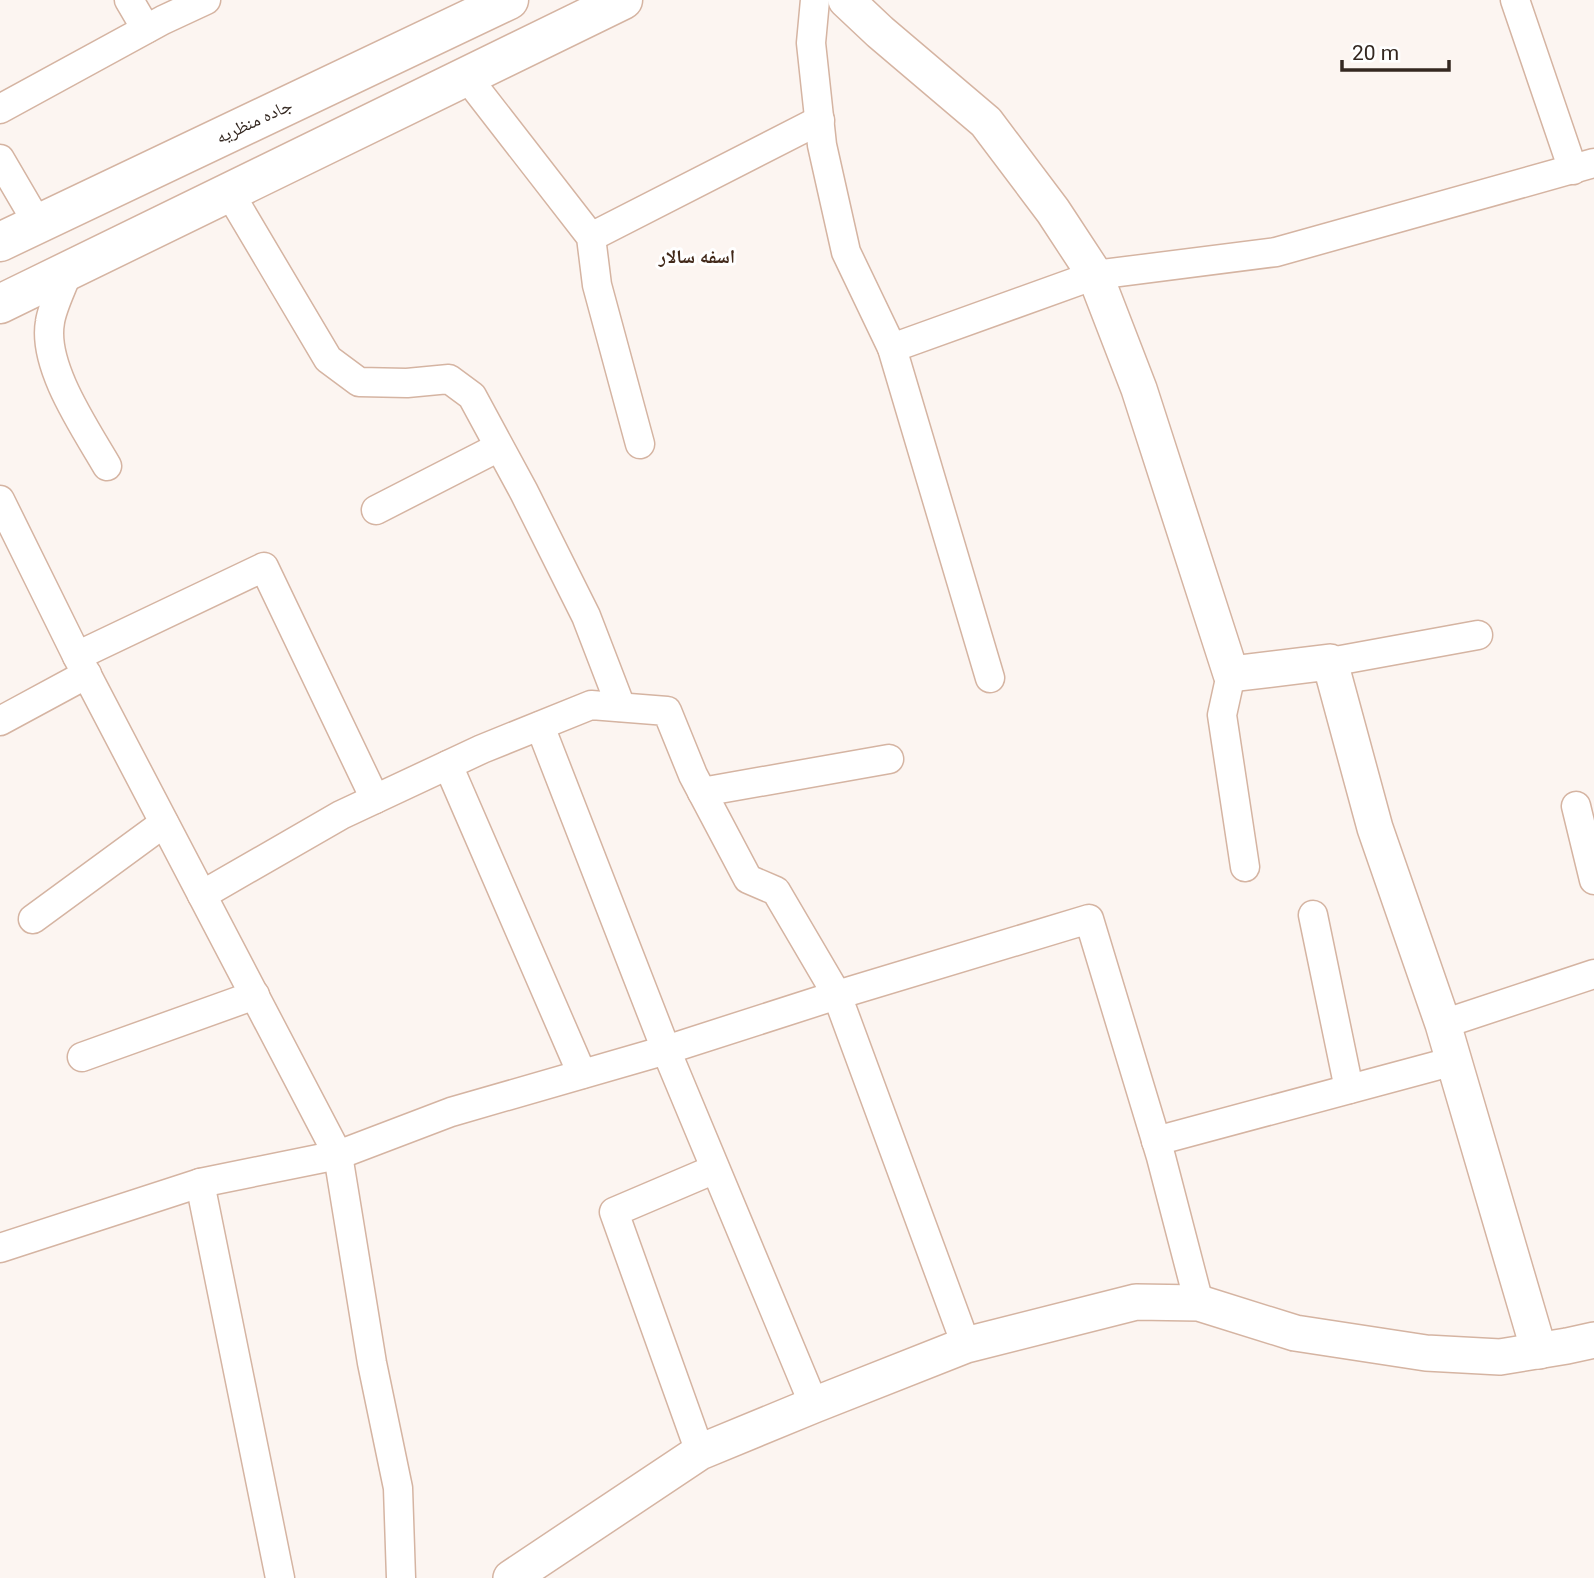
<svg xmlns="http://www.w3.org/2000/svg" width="1594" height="1578" font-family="Roboto,'Noto Naskh Arabic',sans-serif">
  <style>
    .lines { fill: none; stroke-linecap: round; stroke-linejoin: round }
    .minor-casing { stroke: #d5b4a2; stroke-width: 31 }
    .tertiary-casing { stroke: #d5b4a2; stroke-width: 38 }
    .secondary-casing { stroke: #d5b4a2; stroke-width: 41 }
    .minor { stroke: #fff; stroke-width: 28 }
    .tertiary { stroke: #fff; stroke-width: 35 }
    .secondary { stroke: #fff; stroke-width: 38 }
    .labels { text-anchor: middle; stroke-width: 6; stroke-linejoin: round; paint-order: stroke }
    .street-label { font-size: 18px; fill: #342821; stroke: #fff }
    .neighbourhood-label { font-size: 19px; font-weight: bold; fill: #42291a; stroke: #fff }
  </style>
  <rect width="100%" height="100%" fill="#fcf5f1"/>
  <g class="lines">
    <defs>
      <g id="minor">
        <path d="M129 0 146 29"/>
        <path d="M815 0 811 43 822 145 846 252 892 348 990 678"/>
        <path d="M1515 0 1573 170"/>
        <path d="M466 76 591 237 597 285 640 444"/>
        <path d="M0 109 163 20 206 0"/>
        <path d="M0 159 38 224"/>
        <path d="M229 192 328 359 359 382 407 383 449 379 472 396 524 492 586 616 621 707"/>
        <path d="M591 237 820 120"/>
        <path d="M68 271C63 286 52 307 50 322 42 366 85 428 107 466"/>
        <path d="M892 348 1095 275 1276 252 1594 163"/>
        <path d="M0 500 77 656 338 1155 372 1363 398 1488 401 1578"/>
        <path d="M376 510 499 447"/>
        <path d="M77 656 264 567 375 799"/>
        <path d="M1330 662 1478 635"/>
        <path d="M1231 674 1222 715 1245 867"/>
        <path d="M0 721 87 674"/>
        <path d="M540 726 666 1050 814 1405"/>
        <path d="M448 765 582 1074"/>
        <path d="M702 792 889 759"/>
        <path d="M1576 806 1594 880"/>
        <path d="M202 895 341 815 482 749 591 705 667 711 693 775 748 879 776 891 837 995 966 1345"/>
        <path d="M1313 915 1349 1089"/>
        <path d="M33 919 164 823"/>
        <path d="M1443 1024 1594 974"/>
        <path d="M82 1057 255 995"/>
        <path d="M1156 1141 1454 1061"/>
        <path d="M200 1183 280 1578"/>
        <path d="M0 1248 200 1183 338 1155 451 1112 666 1050 837 995 1089 919 1161 1157 1199 1303"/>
        <path d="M700 1452 614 1212 715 1169"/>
      </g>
      <g id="tertiary">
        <path d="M846 0 880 32 986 122 1053 211 1095 275 1139 389 1231 674 1330 662 1375 828 1443 1024 1539 1351"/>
        <path d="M511 1578 700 1452 814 1405 966 1345 1136 1302 1199 1303 1295 1333 1426 1353 1500 1357 1567 1346 1594 1340"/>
      </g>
      <g id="secondary">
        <path d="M0 242 509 0"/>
        <path d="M0 304 623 0"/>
      </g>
    </defs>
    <!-- minor casing -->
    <use href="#minor" class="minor-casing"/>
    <!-- tertiary casing -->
    <use href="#tertiary" class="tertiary-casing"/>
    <!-- secondary casing -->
    <use href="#secondary" class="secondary-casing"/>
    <!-- minor -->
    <use href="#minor" class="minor"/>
    <!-- tertiary -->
    <use href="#tertiary" class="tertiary"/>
    <!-- secondary -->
    <use href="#secondary" class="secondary"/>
  </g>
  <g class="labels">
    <!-- street labels -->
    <g class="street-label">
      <text transform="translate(254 121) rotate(-25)" y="6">جاده منظریه</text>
    </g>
    <!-- neighbourhood labels -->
    <g class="neighbourhood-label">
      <text x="697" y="263">اسفه سالار</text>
    </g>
  </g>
  <!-- scale -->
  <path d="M1342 60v10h107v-10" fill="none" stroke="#342821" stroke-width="3.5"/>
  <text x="1352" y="60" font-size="21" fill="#342821" stroke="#ffffff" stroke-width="5" paint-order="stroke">20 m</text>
</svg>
